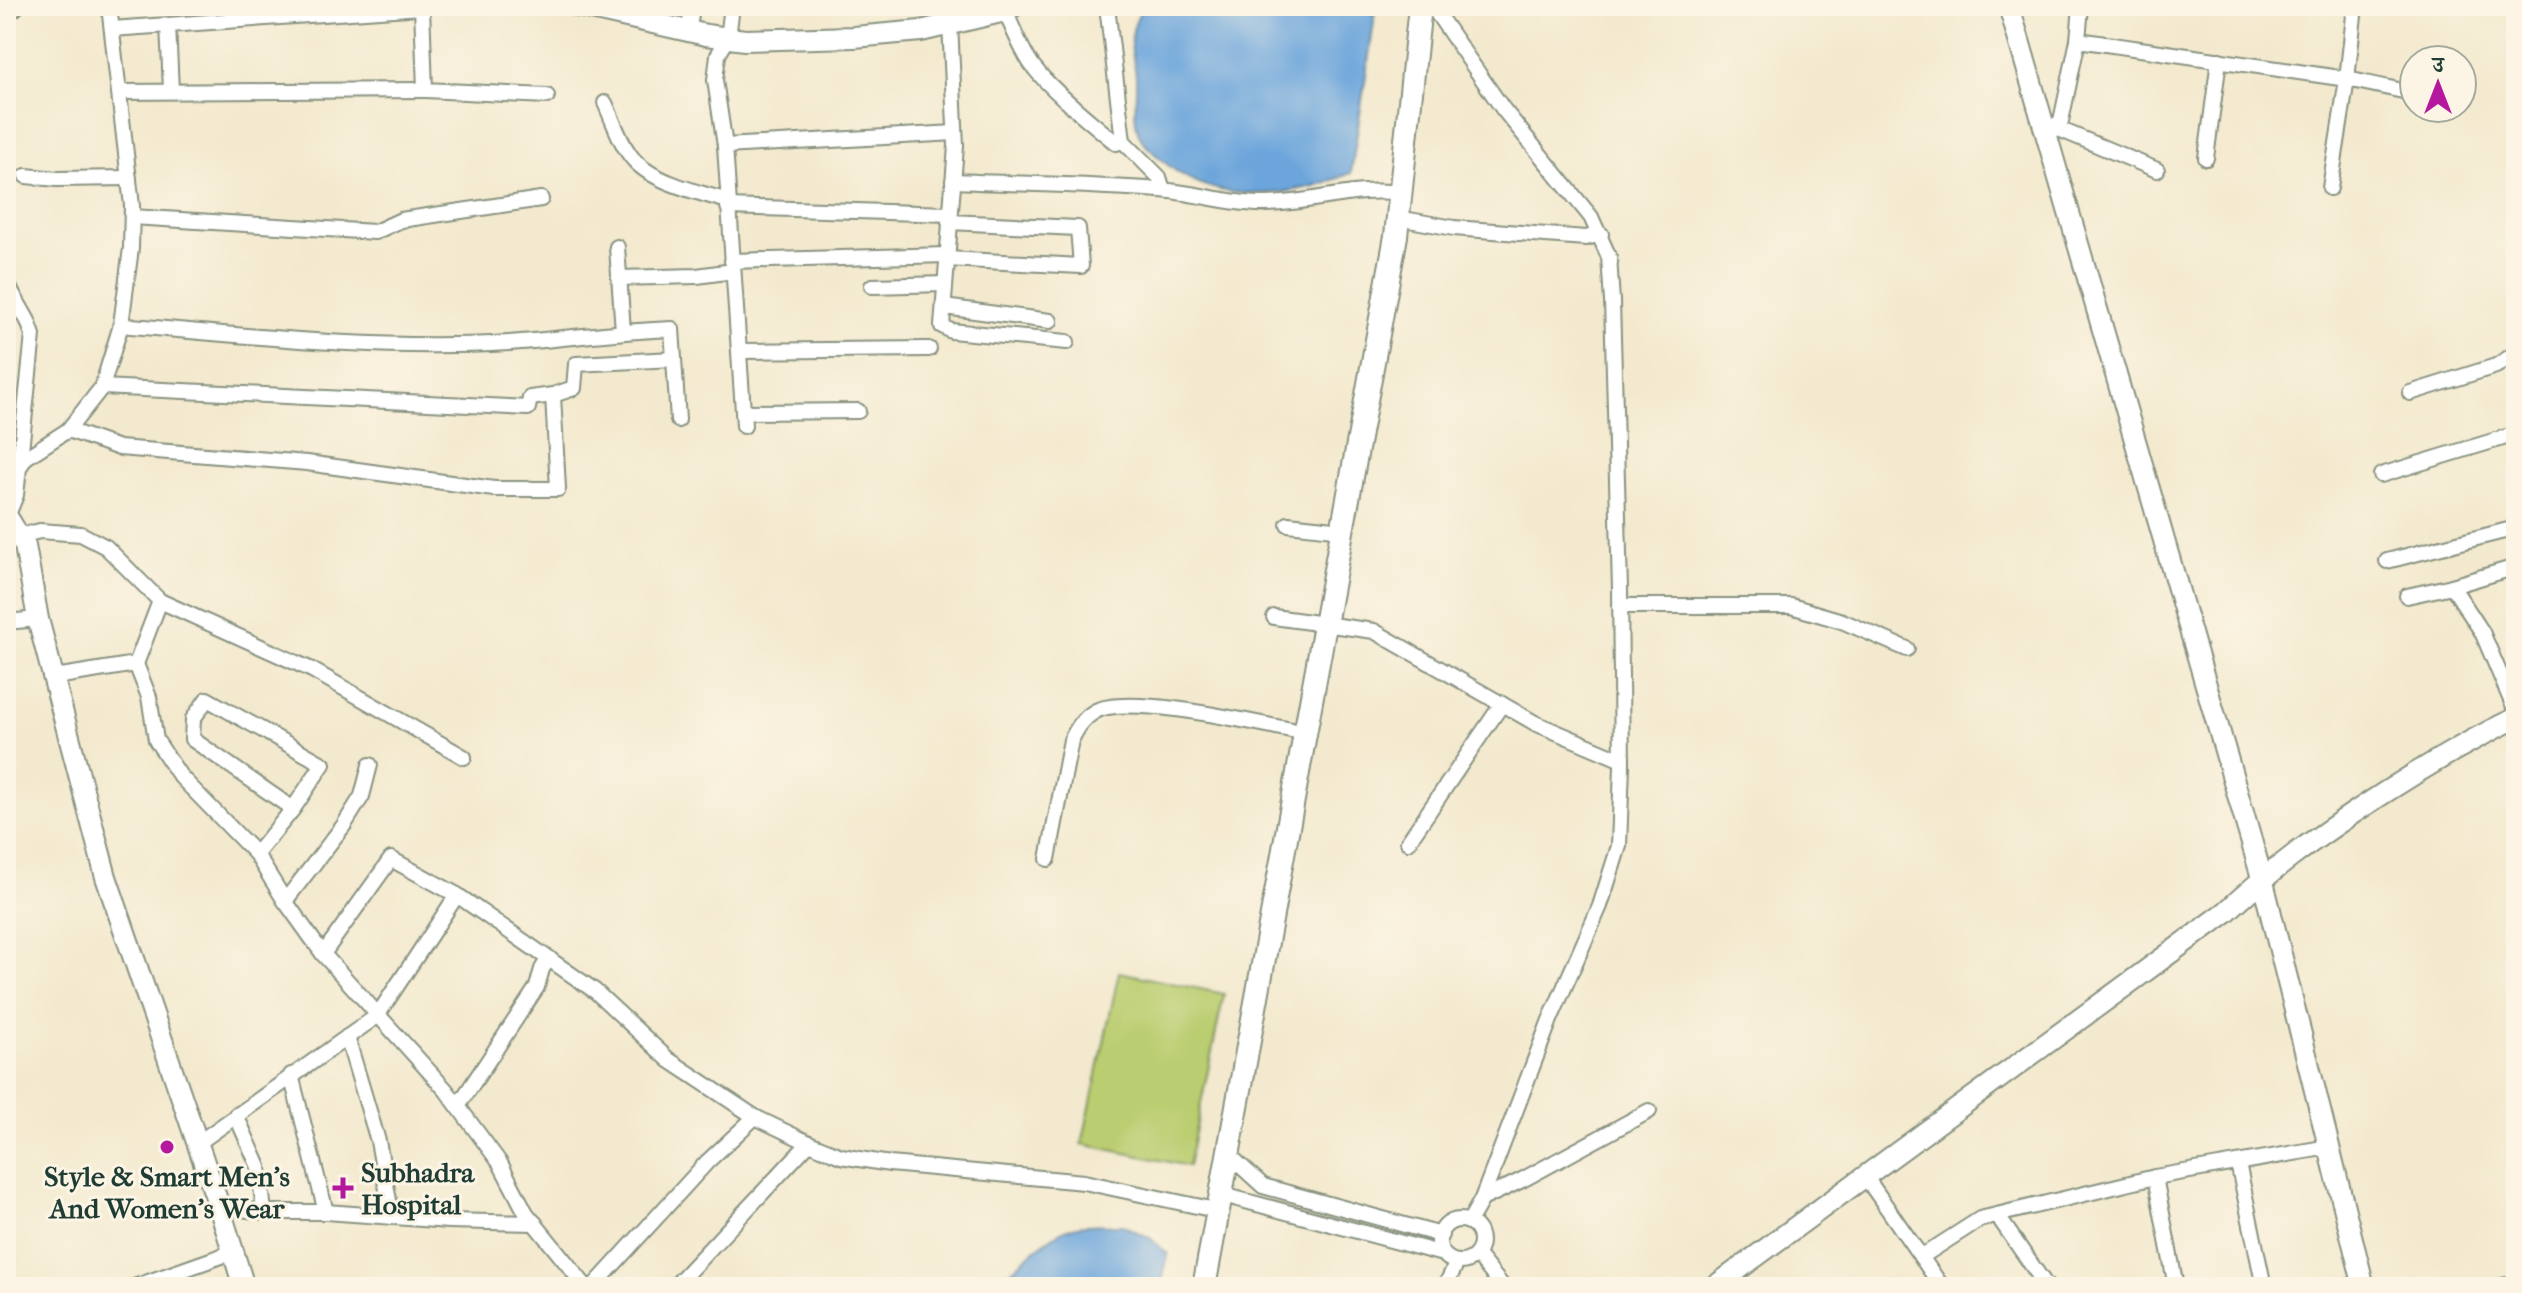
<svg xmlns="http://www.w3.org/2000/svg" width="2522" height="1293" font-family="'IM FELL French Canon','Noto Serif Devanagari',serif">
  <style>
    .green { fill: #bacd70; stroke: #6c8552; stroke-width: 2 }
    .water { fill: #6ca5db; stroke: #467188; stroke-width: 2 }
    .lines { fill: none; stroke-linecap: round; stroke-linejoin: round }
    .street-casing { stroke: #899381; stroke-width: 18 }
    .secondary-casing { stroke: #899381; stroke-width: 24 }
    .primary-casing { stroke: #899381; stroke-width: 26 }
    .street { stroke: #fff; stroke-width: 14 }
    .secondary { stroke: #fff; stroke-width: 20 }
    .primary { stroke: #fff; stroke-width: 22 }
    .poi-dot { fill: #b5179e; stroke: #fcf5e5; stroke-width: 3 }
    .labels { text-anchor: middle; stroke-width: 6; stroke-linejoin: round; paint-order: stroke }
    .poi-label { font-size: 28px; font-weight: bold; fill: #1f3d34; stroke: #fcf5e5; text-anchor: start }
  </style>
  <rect width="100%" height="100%" fill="#fcf5e5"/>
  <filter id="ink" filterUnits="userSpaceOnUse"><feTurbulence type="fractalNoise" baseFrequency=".0125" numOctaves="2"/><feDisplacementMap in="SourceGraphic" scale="16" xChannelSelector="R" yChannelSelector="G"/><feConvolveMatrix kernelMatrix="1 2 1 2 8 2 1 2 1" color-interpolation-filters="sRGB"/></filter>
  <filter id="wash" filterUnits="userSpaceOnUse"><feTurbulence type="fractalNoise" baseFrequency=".006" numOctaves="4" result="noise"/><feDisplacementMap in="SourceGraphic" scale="32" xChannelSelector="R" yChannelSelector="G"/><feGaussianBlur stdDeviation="1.8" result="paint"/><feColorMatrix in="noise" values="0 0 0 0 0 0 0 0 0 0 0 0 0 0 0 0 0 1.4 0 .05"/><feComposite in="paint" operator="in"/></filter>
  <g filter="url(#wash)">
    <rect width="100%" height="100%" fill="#f3e9ce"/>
    <!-- green -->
    <path class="green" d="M1119 972 1224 994 1188 1166 1082 1144Z"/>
    <!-- water -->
    <g class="water">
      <path d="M1142 6H1370L1375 16 1351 173C1294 197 1220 207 1168 165 1158 157 1144 146 1139 134 1132 116 1137 97 1136 78 1136 66 1131 54 1131 41 1131 30 1138 17 1142 6Z"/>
      <path d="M1122 1225 1149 1237 1168 1254 1161 1287H998C1013 1267 1052 1231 1077 1226 1091 1223 1108 1225 1122 1225Z"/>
    </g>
  </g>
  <g filter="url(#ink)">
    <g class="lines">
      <defs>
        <g id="street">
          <path d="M422 6 425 90 547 96"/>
          <path d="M732 6 728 38 718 55 715 80 725 146 744 426"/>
          <path d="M944 6 950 24 956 146 942 326 951 331 1067 342"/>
          <path d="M1107 6 1123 141 1159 177 1163 190"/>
          <path d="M1432 6 1503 109 1591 217 1609 257 1612 301 1620 589 1622 766 1619 846 1600 906 1550 1020 1482 1199 1469 1222"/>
          <path d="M1005 11C1013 28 1020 47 1030 62 1046 86 1093 124 1116 143L1123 141"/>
          <path d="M168 25 171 90"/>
          <path d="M112 29 422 7"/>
          <path d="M689 31 692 6"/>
          <path d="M2078 40 2347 79 2403 91"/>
          <path d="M120 92 425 90"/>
          <path d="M605 103C613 120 621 146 634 160 653 182 700 193 728 201"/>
          <path d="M2054 127 2157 170"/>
          <path d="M2046 133 2061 121 2078 40 2081 6"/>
          <path d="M725 146 955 133"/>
          <path d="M2206 158 2219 60"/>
          <path d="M26 176 57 179 129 178"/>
          <path d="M953 181C1021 184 1091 185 1159 190 1194 192 1227 204 1262 204 1309 205 1353 186 1400 193"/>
          <path d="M2330 188 2347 79 2355 6"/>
          <path d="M728 207 950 214"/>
          <path d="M132 217 375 232 401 220 541 199"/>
          <path d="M1398 218 1454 228 1586 238 1601 234"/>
          <path d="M617 247 623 331"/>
          <path d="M947 259 1081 266 1078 228 949 222"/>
          <path d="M732 261 947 255"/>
          <path d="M619 278 697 276 733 271"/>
          <path d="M6 282 28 321 33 335 20 460 22 463"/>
          <path d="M872 286 945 284"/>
          <path d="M944 307 1050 321"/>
          <path d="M121 325C249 336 380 351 509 343 563 339 617 331 672 329L674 359"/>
          <path d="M740 351 929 349"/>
          <path d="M102 387 528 408 530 398 553 395 574 388 576 364 674 359 678 420"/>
          <path d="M2410 393 2496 366 2516 353"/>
          <path d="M743 412 858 411"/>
          <path d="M68 430 119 448 307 463 494 489H558L553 395"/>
          <path d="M2381 475 2516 434"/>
          <path d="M7 517 16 495 19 468 25 458 68 430 102 387 121 325 131 248 132 206 109 6"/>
          <path d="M1288 524 1343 530"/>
          <path d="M19 536 40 531 81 534 106 547 160 601 312 670 464 757"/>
          <path d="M2387 561 2516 528"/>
          <path d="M2516 567 2452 586 2482 632 2516 712"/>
          <path d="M2407 596 2452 586"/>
          <path d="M1620 606H1791L1842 621 1907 649"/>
          <path d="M1274 617 1374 631 1535 723 1622 760"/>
          <path d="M6 622 38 619"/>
          <path d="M136 664 160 601"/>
          <path d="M55 677 136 664 149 697 156 740 180 776 256 854 285 901"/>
          <path d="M1408 842 1502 704"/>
          <path d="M256 854 293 809 192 739 193 719 207 699 323 764 293 809"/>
          <path d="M1048 859 1071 740C1077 729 1082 719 1094 712 1126 692 1264 725 1306 733"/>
          <path d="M323 954 285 901 344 825 362 796 370 765"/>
          <path d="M347 1037 378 1141 392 1217"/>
          <path d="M291 1075 326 1212"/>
          <path d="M458 1106 537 987 542 969 549 958"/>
          <path d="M236 1115 259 1167 264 1212"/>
          <path d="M198 1143 377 1016 457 895"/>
          <path d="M1230 1156 1263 1186 1441 1235"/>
          <path d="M2238 1163 2264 1287"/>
          <path d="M1865 1176 1942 1287"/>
          <path d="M2155 1177 2176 1287"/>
          <path d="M1223 1195 1443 1254"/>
          <path d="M1482 1199 1522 1180 1649 1111"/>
          <path d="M219 1206 264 1212H326L449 1221 535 1223"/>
          <path d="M1997 1215 2047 1287"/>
          <circle cx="1460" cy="1241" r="21"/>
          <path d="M1477 1255 1503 1287"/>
          <path d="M1921 1257 1980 1219 2155 1177 2329 1147"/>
          <path d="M134 1287 233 1252"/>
          <path d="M586 1287 526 1213 500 1163 446 1090 323 954 391 859 457 895 595 991 669 1060 755 1117 809 1143 841 1156 890 1164 1084 1182 1220 1211"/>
          <path d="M593 1287 707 1162 755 1117"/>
          <path d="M674 1287 809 1143"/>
          <path d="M1445 1287 1457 1262"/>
          <path d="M2344 1287 2363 1283"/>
          <path d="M2497 1287 2516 1283"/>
        </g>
        <g id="secondary">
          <path d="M578 6 706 35 745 40 854 37 921 31 1005 11 1014 6"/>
          <path d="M2009 6 2262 878 2364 1287"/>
          <path d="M6 7 13 6"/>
          <path d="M6 515 25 546 38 619 106 877 219 1206 244 1287"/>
          <path d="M1714 1287 2226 912C2269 871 2317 837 2367 804 2416 772 2463 743 2516 718"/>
        </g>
        <path id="primary" d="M1204 1287 1396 236 1420 6"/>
      </defs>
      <!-- street casing -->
      <use href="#street" class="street-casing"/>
      <!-- secondary casing -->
      <use href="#secondary" class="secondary-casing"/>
      <!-- primary casing -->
      <use href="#primary" class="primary-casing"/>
      <!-- street -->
      <use href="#street" class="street"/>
      <!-- secondary -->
      <use href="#secondary" class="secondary"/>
      <!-- primary -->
      <use href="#primary" class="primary"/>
    </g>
  </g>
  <!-- markers -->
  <g class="poi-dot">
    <circle cx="167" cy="1147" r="8"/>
    <path d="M339 1176h8v8h8v8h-8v8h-8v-8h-8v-8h8z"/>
  </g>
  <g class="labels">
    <!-- poi labels -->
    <g class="poi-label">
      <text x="361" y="1182">Subhadra<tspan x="361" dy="32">Hospital</tspan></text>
      <text x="167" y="1186" text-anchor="middle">Style &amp; Smart Men’s<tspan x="167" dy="32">And Women’s Wear</tspan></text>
    </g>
  </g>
  <!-- margin -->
  <rect width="2522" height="1293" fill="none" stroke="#fcf5e5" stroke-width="32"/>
  <!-- north arrow -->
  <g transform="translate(2438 84)"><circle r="38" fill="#fcf5e5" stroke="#a4ab9e" stroke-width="2"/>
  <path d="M0-6L14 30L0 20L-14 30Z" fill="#b5179e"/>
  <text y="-12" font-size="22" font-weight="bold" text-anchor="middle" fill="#1f3d34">उ</text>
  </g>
</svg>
